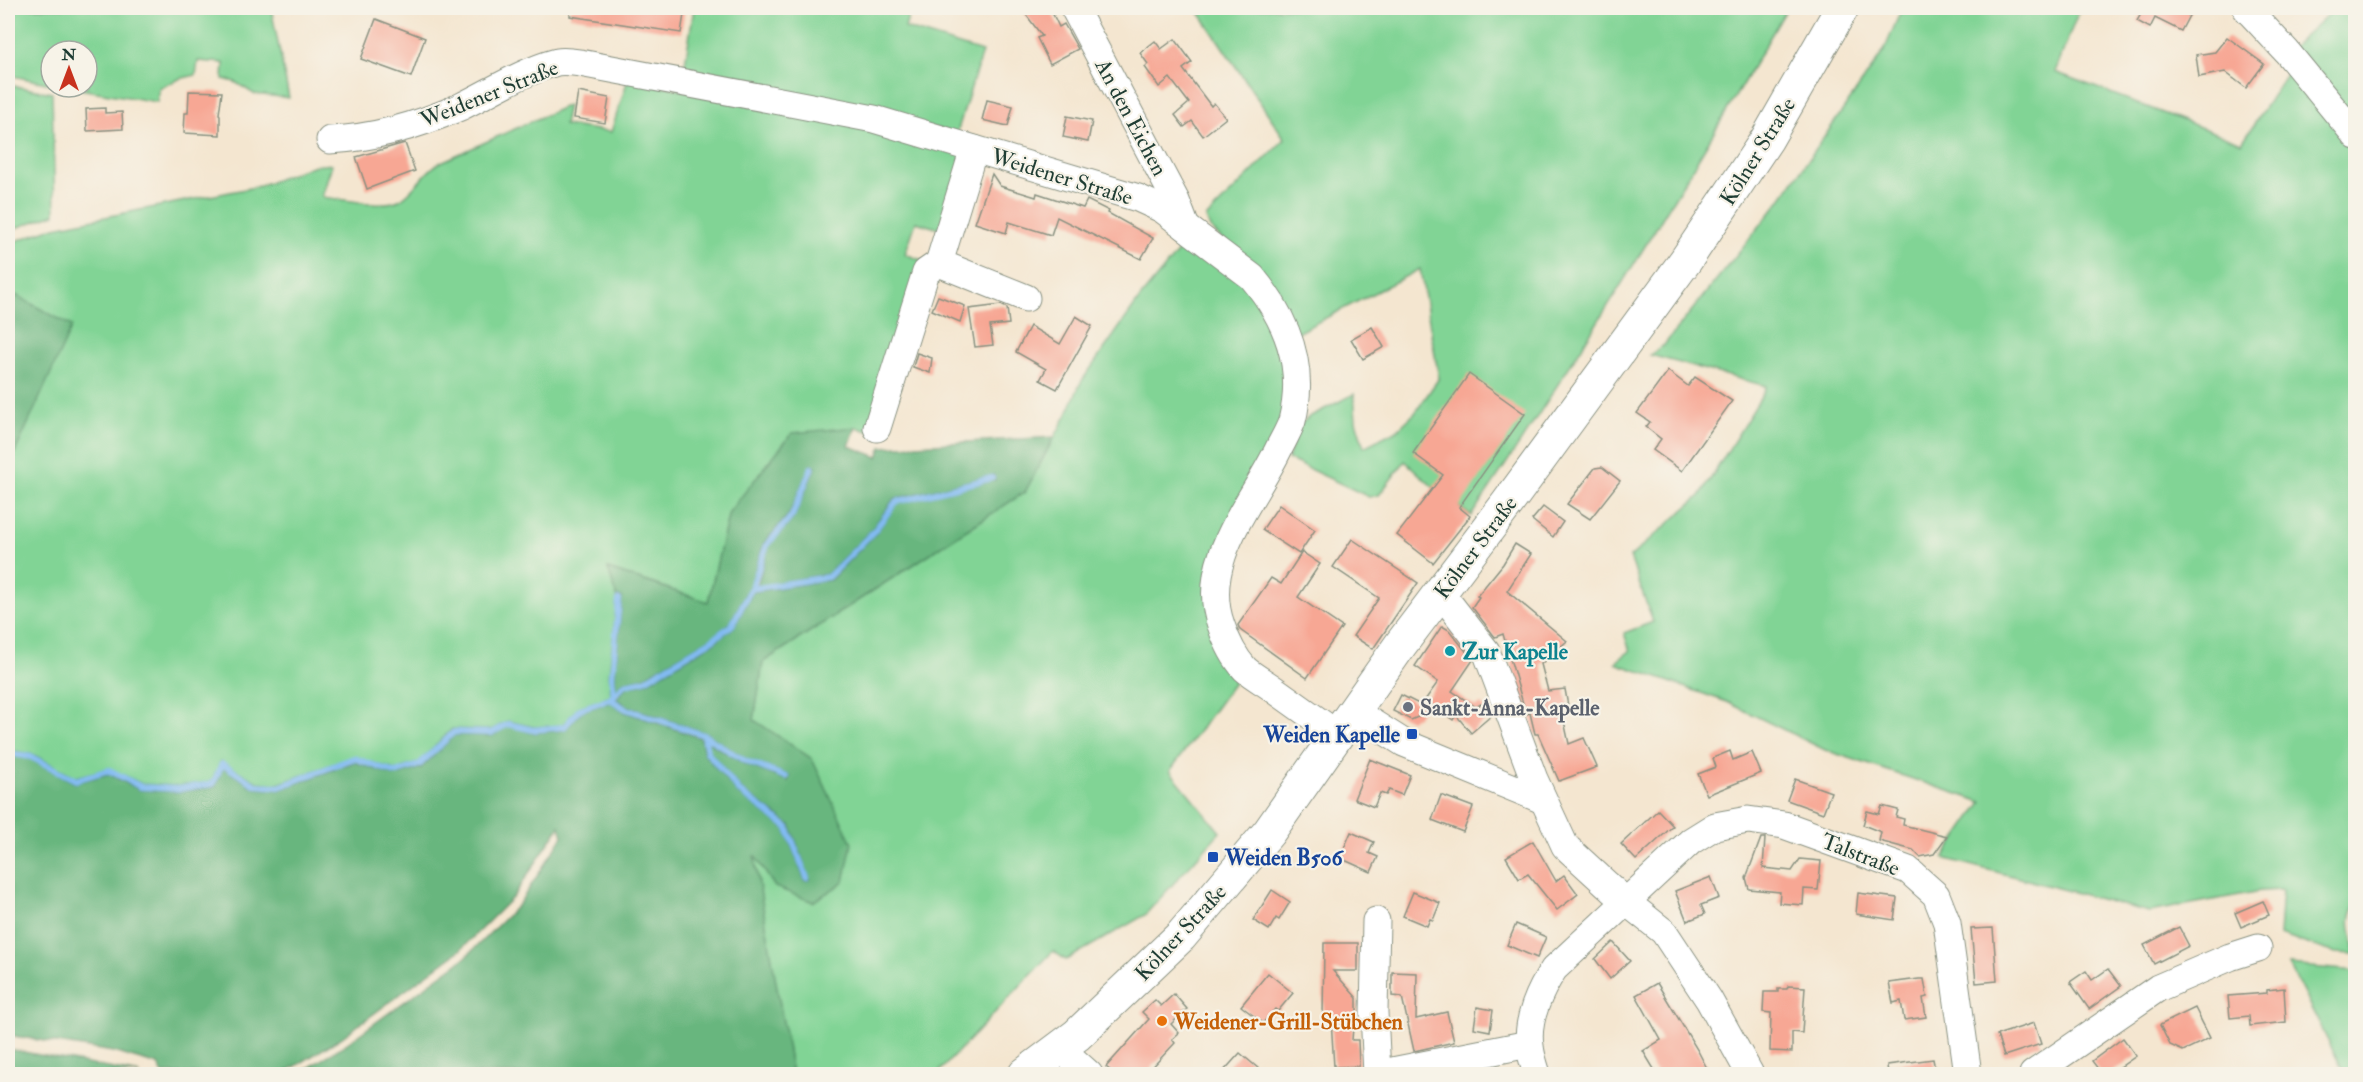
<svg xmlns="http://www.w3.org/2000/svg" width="2363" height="1082" font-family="'IM FELL Double Pica',serif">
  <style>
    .green { fill: #81d495; stroke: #508864; stroke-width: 1.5 }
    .forest { fill: #68b67e; stroke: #447a59; stroke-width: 1.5 }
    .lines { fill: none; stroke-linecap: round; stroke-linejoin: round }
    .stream { stroke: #82bbf3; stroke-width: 6 }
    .building { fill: #f7a794 }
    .minor-casing { stroke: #8a9282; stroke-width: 29 }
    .major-casing { stroke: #8a9282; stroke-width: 35 }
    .minor { stroke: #fff; stroke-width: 27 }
    .major { stroke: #fff; stroke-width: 33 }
    .culture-dot { fill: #0f9aa8; stroke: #f7f3e8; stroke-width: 2 }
    .worship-dot { fill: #6b7280; stroke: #f7f3e8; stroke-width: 2 }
    .transit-dot { fill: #1a4fb4; stroke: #f7f3e8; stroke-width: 2 }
    .food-dot { fill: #e8710a; stroke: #f7f3e8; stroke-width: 2 }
    .labels { text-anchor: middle; stroke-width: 4.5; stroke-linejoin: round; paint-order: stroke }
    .street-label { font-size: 22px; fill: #1f3d34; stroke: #f7f3e8 }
    .culture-label { font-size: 22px; font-weight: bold; fill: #0d838f; stroke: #f7f3e8; text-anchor: start }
    .worship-label { font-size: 22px; font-weight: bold; fill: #5b616d; stroke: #f7f3e8; text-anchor: start }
    .transit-label { font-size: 22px; font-weight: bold; fill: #164399; stroke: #f7f3e8; text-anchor: end }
    .food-label { font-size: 22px; font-weight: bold; fill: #c56008; stroke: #f7f3e8; text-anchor: start }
  </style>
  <rect width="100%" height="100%" fill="#f7f3e8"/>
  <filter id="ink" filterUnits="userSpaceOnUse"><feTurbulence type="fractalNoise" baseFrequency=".0167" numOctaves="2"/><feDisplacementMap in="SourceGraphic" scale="12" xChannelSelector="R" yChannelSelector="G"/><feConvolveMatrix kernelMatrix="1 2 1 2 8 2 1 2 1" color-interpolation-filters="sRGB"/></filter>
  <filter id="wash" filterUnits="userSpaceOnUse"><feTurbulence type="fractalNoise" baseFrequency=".008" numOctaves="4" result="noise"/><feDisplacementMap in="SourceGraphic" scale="24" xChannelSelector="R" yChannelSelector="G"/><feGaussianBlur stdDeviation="1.35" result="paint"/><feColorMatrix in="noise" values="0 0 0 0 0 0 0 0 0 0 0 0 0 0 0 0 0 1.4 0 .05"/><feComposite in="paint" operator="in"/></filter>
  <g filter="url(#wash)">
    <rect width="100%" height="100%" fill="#f4e6d0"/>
    <!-- green -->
    <g class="green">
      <path d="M8 8H271L289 98 254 94 235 82 223 79 224 63 198 61 196 75 179 79 159 88 157 102 67 87H87V51H51V84L8 75Z"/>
      <path d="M694 8H911L905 28 982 52 957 133 683 76Z"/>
      <path d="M1196 8H1787C1687 181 1583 351 1471 516L1434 488 1405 461 1379 495 1369 497 1288 459 1298 426 1309 417 1354 394 1356 421 1364 447 1397 430 1415 413 1439 378 1420 269 1295 334 1256 271 1210 228 1206 218 1285 139Z"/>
      <path d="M1902 8H2080L2055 72 2242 143 2292 65 2355 143 2356 905C2344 922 2355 936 2355 954L2336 953 2279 935 2282 890 2261 891 2149 912 1943 858 1982 802 1825 750 1727 702 1615 663 1630 651 1624 633 1653 622 1630 557 1700 496 1763 394 1766 386 1650 355 1664 345 1779 202 1884 51Z"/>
      <path d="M2335 8H2355V129L2290 49Z"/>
      <path d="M628 79 869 128 967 154 943 230 916 222 905 254 924 261 871 432 856 427 729 512 708 602 608 569 617 597 609 676 611 696 579 707 562 725 534 727 508 721 491 730 452 729 418 763 395 770 354 756 278 784 257 782 221 761 211 782 177 786 142 784 109 768 76 777 32 754 8 750V468L71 326 8 291 10 243 55 227 260 186 312 166 332 164 322 197C341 199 385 209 401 199 416 189 424 172 439 163L568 105 564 125 611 132Z"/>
      <path d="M8 85 52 93 55 214 8 231Z"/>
      <path d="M1189 238 1248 284 1287 351 1285 418 1219 545 1241 673 1170 771 1220 832 1145 915 1066 960 1053 951 937 1074H792L753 853 775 887 813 902 812 759 754 720 763 662 1025 492 1067 414 1081 382 1140 298Z"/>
      <path d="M2289 965 2355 971V1074H2345Z"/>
    </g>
    <!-- forest -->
    <g class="forest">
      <path d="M8 291 72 326 8 468Z"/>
      <path d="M856 427 849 446 878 457 882 447 1054 437 1025 492 763 662 754 720 812 759 852 843 844 882 813 902 775 887 754 855 792 1074H299L346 1044 466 957 519 904 563 836 560 826 513 897 460 950 341 1038 283 1074H163L158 1065 113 1052 8 1035V756L30 759 75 783 108 774 140 790 177 792 215 787 223 768 255 788 279 790 354 762 395 776 421 768 455 735 492 736 508 726 533 733 565 730 582 711 610 702 625 712 701 738 704 754 738 794 785 829 805 881 810 880 790 825 742 790 709 751 707 741 744 764 788 781 790 776 746 759 706 733 627 706 616 699 626 687 646 683 714 643 734 627 753 592 830 580 876 533 897 504 995 480 994 475 894 499 872 529 827 574 757 586 769 546 794 518 816 466 811 464 789 514 764 543 751 583 730 623 711 638 644 677 623 682 616 690 615 676 622 597H617L608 569 708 602 729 512 792 433Z"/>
      <path d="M8 1049 140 1074H8Z"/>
    </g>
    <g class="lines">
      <!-- stream -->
      <g class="stream">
        <path d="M751 589 767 545 792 516 812 467"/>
        <path d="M614 697 612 676 619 600"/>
        <path d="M610 699 626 709 704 735 707 752 740 792 787 827 807 878"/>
        <path d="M704 735 745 761 786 777"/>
        <path d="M8 753 31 757 76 780 109 770 141 787 177 789 213 784 222 764 256 785 279 787 354 758 395 773 419 765 454 732 491 733 508 724 533 730 564 727 580 709 610 699 625 684 645 680 712 640 732 625 751 589 828 577 874 531 896 502 992 478"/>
      </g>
    </g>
    <g id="blocks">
      <!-- building -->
      <g class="building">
        <path d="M570 8H685L681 33 570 16Z"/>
        <path d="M1021 8H1050L1059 27 1064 24 1078 49 1050 64 1037 38 1042 36Z"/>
        <path d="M2134 8H2193L2181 31 2155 18 2150 28 2137 21 2142 12Z"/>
        <path d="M376 19 425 38 411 77 361 59Z"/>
        <path d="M2227 37 2264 64 2246 88 2225 72 2199 77 2196 55 2215 52Z"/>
        <path d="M1175 39 1192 62 1183 69 1211 106 1214 103 1226 118 1203 136 1192 121 1184 127 1175 115 1189 103 1170 78 1159 87 1145 67 1148 64 1140 53 1155 41 1161 49Z"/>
        <path d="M189 91 222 92 219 114 220 115V135L184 133 185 113H188Z"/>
        <path d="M578 92 609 98 605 123 574 118Z"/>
        <path d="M987 100 1013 106 1008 126 982 120Z"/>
        <path d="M105 108V113L122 112 123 129 87 131 86 109Z"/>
        <path d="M1067 116 1092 121 1088 142 1063 137Z"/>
        <path d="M405 143 415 171 367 189 356 157Z"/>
        <path d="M992 174 1000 186 1036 197 1037 193 1083 208 1087 200 1109 211 1108 213 1153 238 1141 259 1057 217 1051 235 1009 222 1006 233 975 223Z"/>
        <path d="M938 296 965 306 960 322 932 310Z"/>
        <path d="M1001 305 1007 308 1009 324 990 326 993 345 975 347 969 309Z"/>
        <path d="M1076 316 1092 326 1057 389 1040 380 1046 369 1016 352 1030 326 1060 344Z"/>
        <path d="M1372 327 1384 347 1363 359 1351 339Z"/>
        <path d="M917 353 932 358 930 373 913 367Z"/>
        <path d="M1668 371 1688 386 1695 377 1732 401 1682 471 1653 450 1661 439 1646 427 1650 422 1637 413Z"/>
        <path d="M1469 374 1525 414 1459 507 1470 516 1433 563 1397 535 1443 475 1413 453Z"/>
        <path d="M1602 467 1620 481 1590 519 1567 504 1595 468Z"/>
        <path d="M1279 505 1315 530 1299 554 1262 530Z"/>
        <path d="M1543 507 1563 522 1553 537 1532 520Z"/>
        <path d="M1352 539 1418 583 1373 649 1353 636 1379 598 1333 567Z"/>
        <path d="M1515 544 1531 554 1507 591 1567 641 1541 664 1548 691 1565 689 1568 706 1561 707 1569 744 1584 738 1597 767 1559 781 1538 734H1535L1530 713 1526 714 1503 634 1495 637 1472 607 1479 597 1477 596 1503 564Z"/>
        <path d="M1302 552 1320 564 1298 597 1342 627 1307 678 1240 630 1238 625 1271 578 1281 584Z"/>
        <path d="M1442 626 1449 630 1473 660 1452 691 1476 707 1481 704 1491 716 1471 733 1456 715 1453 720 1425 700 1438 682 1415 666Z"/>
        <path d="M1401 695 1423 706 1418 717 1411 720 1393 711Z"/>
        <path d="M1730 751 1733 760 1752 752 1761 773 1707 795 1698 774 1716 767 1713 758Z"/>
        <path d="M1370 759 1410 775 1402 795 1389 790 1386 795 1380 793 1374 807 1354 799Z"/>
        <path d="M1795 779 1831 792 1823 813 1787 800Z"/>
        <path d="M1441 795 1473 807 1463 832 1432 820Z"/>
        <path d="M1882 806 1898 810 1896 817 1904 819 1903 825 1947 836 1934 854 1920 857 1913 850 1879 841 1881 832 1863 825 1867 811 1879 814Z"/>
        <path d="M1658 810 1673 826 1636 860 1621 844Z"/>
        <path d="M1351 832 1374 842 1369 853 1378 857 1371 872 1340 858Z"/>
        <path d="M1761 838H1765L1763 868 1792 871 1800 859 1821 861 1818 890 1804 889 1803 905 1779 903 1780 892 1749 889 1746 878Z"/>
        <path d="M1533 841 1556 881 1564 875 1578 894 1557 910 1528 874 1519 879 1506 857Z"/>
        <path d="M1711 877 1719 898 1701 905 1705 914 1687 921 1675 891Z"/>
        <path d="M1272 890 1290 902 1279 920 1276 918 1269 930 1253 920Z"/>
        <path d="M1413 892 1440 903 1433 920 1430 919 1427 926 1403 916Z"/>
        <path d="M1858 893 1897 898 1894 920 1856 914Z"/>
        <path d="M2263 901 2269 915 2241 927 2235 913Z"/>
        <path d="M1516 924 1546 937 1537 958 1507 945Z"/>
        <path d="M2179 927 2189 946 2154 964 2144 945Z"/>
        <path d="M1993 928 1997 981 1976 983 1971 929Z"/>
        <path d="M1613 942 1630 961 1610 979 1595 959Z"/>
        <path d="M1324 943H1358V971H1333L1357 998V1012L1354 1015 1352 1040H1358L1359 1066 1334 1067 1331 1019H1323Z"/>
        <path d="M2108 969 2121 986 2089 1009 2070 982 2086 971 2092 980Z"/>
        <path d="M1392 972 1417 973 1416 1019 1447 1012 1454 1042 1414 1051 1402 997 1392 996Z"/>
        <path d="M1268 973 1293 993 1278 1011 1275 1009 1263 1023 1241 1006Z"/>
        <path d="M1919 979H1924L1927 997 1923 998 1926 1017 1904 1020 1901 1001 1893 1003 1889 983Z"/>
        <path d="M1657 983 1698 1051 1710 1074H1657L1643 1051 1661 1040 1636 995Z"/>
        <path d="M1788 986 1805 987 1802 1033 1792 1032V1052L1770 1051 1771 1013 1763 1012 1764 992H1778V989H1787Z"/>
        <path d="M2284 988 2286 1022 2250 1026 2249 1016 2230 1018 2228 996 2267 993V990Z"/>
        <path d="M1174 994 1187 1009 1171 1024 1179 1033 1172 1039 1175 1043 1146 1074H1115L1106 1067 1149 1019 1142 1012 1155 1000 1161 1006Z"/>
        <path d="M1477 1007 1493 1010 1490 1031 1474 1028Z"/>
        <path d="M2195 1008 2210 1038 2183 1051 2170 1045 2160 1025Z"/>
        <path d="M2034 1023 2041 1044 2004 1056 1997 1035Z"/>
        <path d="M2123 1038 2136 1056 2110 1074H2102L2092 1061Z"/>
        <path d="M1240 1053 1265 1074H1221Z"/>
        <path d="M1933 1059 1936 1074H1888L1887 1065Z"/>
      </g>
    </g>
  </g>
  <g filter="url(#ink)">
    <use href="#blocks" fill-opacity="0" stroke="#8a9282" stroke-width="1.5"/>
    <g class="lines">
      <defs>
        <g id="minor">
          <path d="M1074 8 1176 201 1186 227"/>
          <path d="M2246 8 2287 52 2356 136"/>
          <path d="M330 140C374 138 419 125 460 107 491 92 523 71 557 62 564 61 573 62 580 63L874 119 1138 198 1162 209 1252 277C1287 319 1306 366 1292 421 1289 430 1283 440 1278 450 1252 504 1198 562 1221 625 1226 640 1234 657 1245 669 1254 677 1266 683 1275 690 1296 705 1317 720 1338 735"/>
          <path d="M974 149 939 263 1026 298"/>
          <path d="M877 428 926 272 939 263"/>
          <path d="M1438 596 1451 606 1486 651 1534 779 1565 846 1625 901 1664 932 1709 1000 1750 1074"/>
          <path d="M1355 712 1404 743 1543 800"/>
          <path d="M1376 921 1374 1012 1377 1074"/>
          <path d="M1060 1048 1089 1074"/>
          <path d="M1377 1074 1529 1044"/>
          <path d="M1537 1074C1534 1065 1531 1056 1530 1046 1526 1020 1540 990 1554 969L1691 841 1715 826 1748 820 1784 825 1908 870 1936 895 1947 923 1968 1074"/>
          <path d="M2033 1074 2158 988 2230 957 2258 948"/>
        </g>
        <path id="major" d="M1025 1074 1077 1035 1181 936 1269 832 1401 644 1507 504 1686 260 1767 139 1842 8"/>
      </defs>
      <!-- minor casing -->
      <use href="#minor" class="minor-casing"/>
      <!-- major casing -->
      <use href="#major" class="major-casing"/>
      <!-- minor -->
      <use href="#minor" class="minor"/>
      <!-- major -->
      <use href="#major" class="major"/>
    </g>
  </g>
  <!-- markers -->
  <circle class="culture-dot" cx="1450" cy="651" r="6"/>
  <circle class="worship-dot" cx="1408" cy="707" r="6"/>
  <g class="transit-dot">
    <rect x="1406" y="728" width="12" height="12" rx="3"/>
    <rect x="1207" y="851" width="12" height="12" rx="3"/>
  </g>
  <circle class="food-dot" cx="1162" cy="1021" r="6"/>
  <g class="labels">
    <!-- street labels -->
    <g class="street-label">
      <text transform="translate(489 93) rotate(-22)" y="8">Weidener Straße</text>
      <text transform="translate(1132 117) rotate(62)" y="8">An den Eichen</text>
      <text transform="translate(1757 151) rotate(-58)" y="8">Kölner Straße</text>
      <text transform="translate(1062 176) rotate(17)" y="8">Weidener Straße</text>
      <text transform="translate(1475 547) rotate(-53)" y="8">Kölner Straße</text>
      <text transform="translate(1861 854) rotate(21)" y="8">Talstraße</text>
      <text transform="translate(1180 932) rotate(-47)" y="8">Kölner Straße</text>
    </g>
    <!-- culture labels -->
    <g class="culture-label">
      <text x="1462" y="659">Zur Kapelle</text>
    </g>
    <!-- worship labels -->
    <g class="worship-label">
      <text x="1420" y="715">Sankt-Anna-Kapelle</text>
    </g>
    <!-- transit labels -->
    <g class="transit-label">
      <text x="1400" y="742">Weiden Kapelle</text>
      <text x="1225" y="865" text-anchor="start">Weiden B506</text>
    </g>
    <!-- food labels -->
    <g class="food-label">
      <text x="1174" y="1029">Weidener-Grill-Stübchen</text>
    </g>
  </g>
  <!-- margin -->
  <rect width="2363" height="1082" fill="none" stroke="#f7f3e8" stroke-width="30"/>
  <!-- north arrow -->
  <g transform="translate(69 69)"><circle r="28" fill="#f7f3e8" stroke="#a1aaa0" stroke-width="1.5"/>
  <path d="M0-4.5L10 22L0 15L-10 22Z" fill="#c8321e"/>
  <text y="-9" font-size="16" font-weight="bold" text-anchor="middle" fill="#1f3d34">N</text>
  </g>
</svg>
